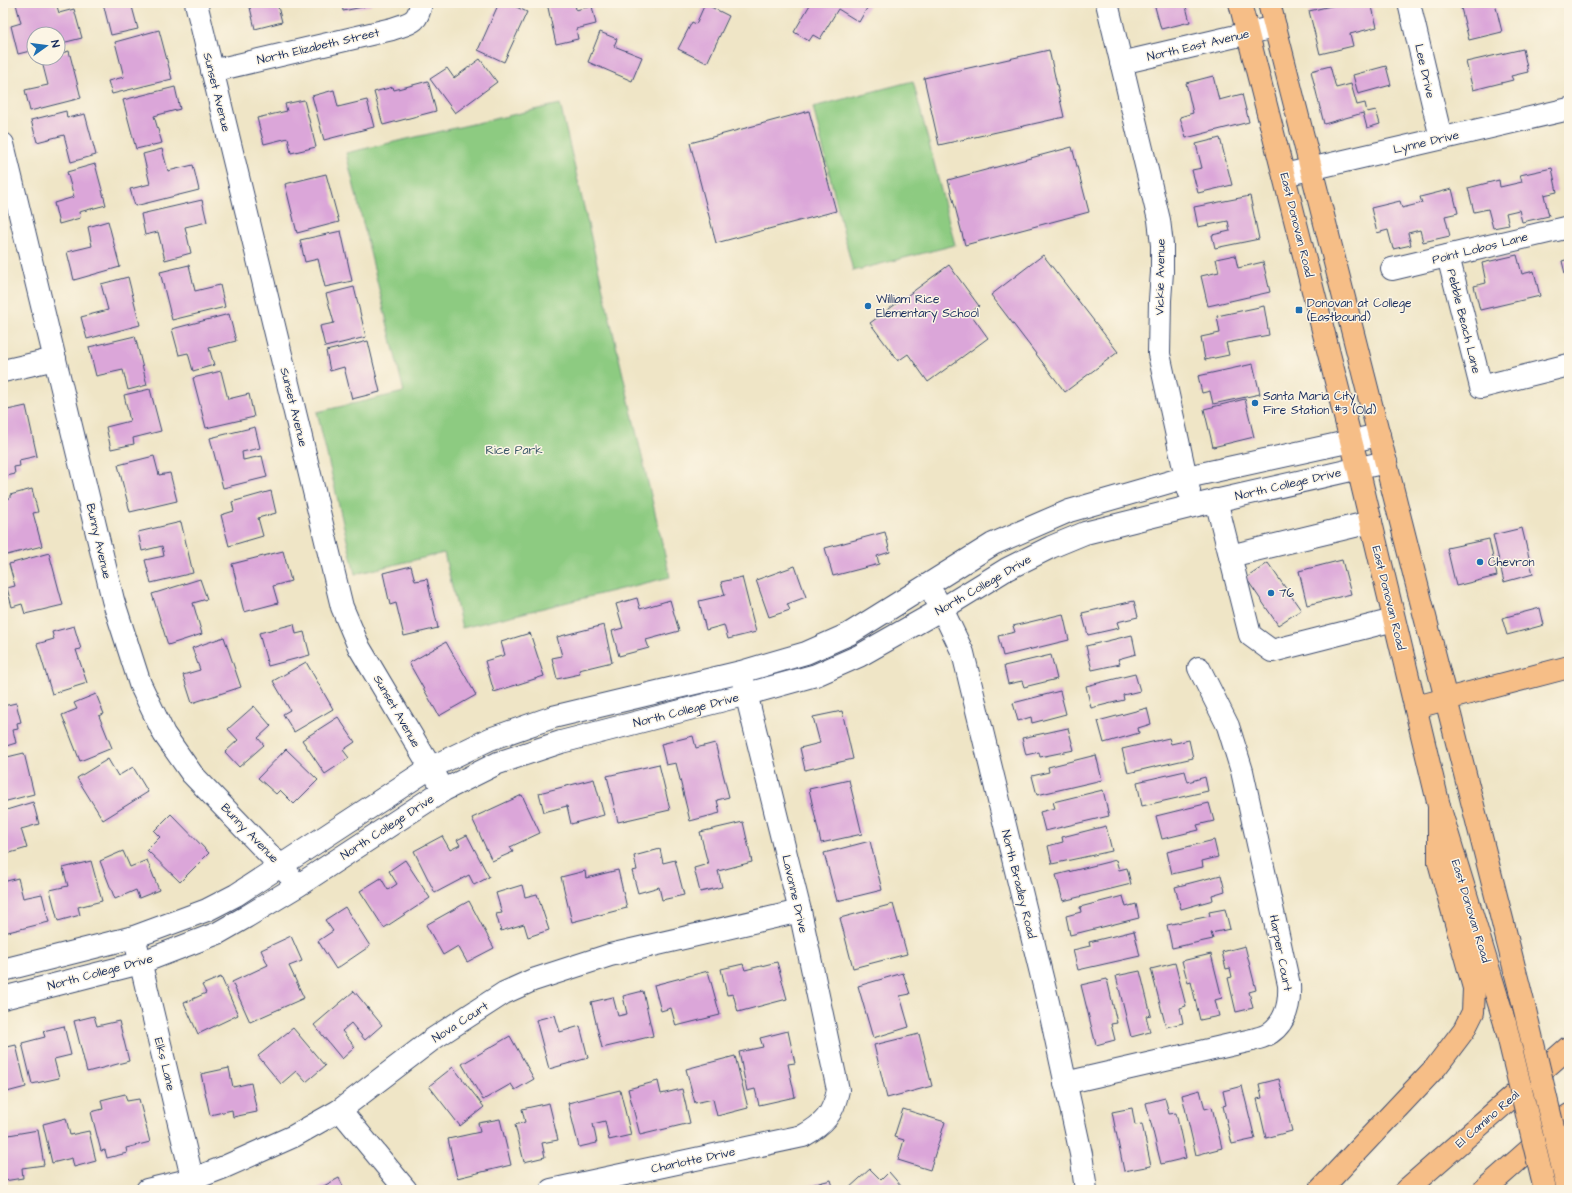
<svg xmlns="http://www.w3.org/2000/svg" width="1572" height="1193" font-family="'Architects Daughter',sans-serif">
  <style>
    .green { fill: #8dcb81; stroke: #547d70 }
    .building { fill: #dba6d9 }
    .lines { fill: none; stroke-linecap: round; stroke-linejoin: round }
    .minor-casing { stroke: #3b4a6e; stroke-width: 24 }
    .major-casing { stroke: #3b4a6e; stroke-width: 24 }
    .highway-casing { stroke: #3b4a6e; stroke-width: 24 }
    .minor { stroke: #fff; stroke-width: 22 }
    .major { stroke: #f6be87; stroke-width: 22 }
    .highway { stroke: #f6be87; stroke-width: 22 }
    .major-bridge-casing { stroke: #3b4a6e; stroke-width: 24; stroke-linecap: butt }
    .major-bridge { stroke: #f6be87; stroke-width: 22 }
    .poi-dot { fill: #1f6fb2; stroke: #fcf5e5; stroke-width: 1.5 }
    .labels { text-anchor: middle; stroke-width: 3; stroke-linejoin: round; paint-order: stroke }
    .street-label { font-size: 12px; fill: #1b2f5e; stroke: #fcf5e5 }
    .poi-label { font-size: 12px; fill: #1b2f5e; stroke: #fcf5e5; text-anchor: start }
    .park-label { font-size: 12px; fill: #385667; stroke: #fcf5e5 }
  </style>
  <rect width="100%" height="100%" fill="#fcf5e5"/>
  <filter id="ink" filterUnits="userSpaceOnUse"><feTurbulence type="fractalNoise" baseFrequency=".025" numOctaves="2"/><feDisplacementMap in="SourceGraphic" scale="8" xChannelSelector="R" yChannelSelector="G"/><feConvolveMatrix kernelMatrix="1 2 1 2 8 2 1 2 1" color-interpolation-filters="sRGB"/></filter>
  <filter id="wash" filterUnits="userSpaceOnUse"><feTurbulence type="fractalNoise" baseFrequency=".012" numOctaves="4" result="noise"/><feDisplacementMap in="SourceGraphic" scale="16" xChannelSelector="R" yChannelSelector="G"/><feGaussianBlur stdDeviation="0.9" result="paint"/><feColorMatrix in="noise" values="0 0 0 0 0 0 0 0 0 0 0 0 0 0 0 0 0 1.4 0 .05"/><feComposite in="paint" operator="in"/></filter>
  <g filter="url(#wash)">
    <rect width="100%" height="100%" fill="#efe5c6"/>
    <!-- green -->
    <g class="green">
      <path d="M913 81 955 245 853 271 813 107Z"/>
      <path d="M560 104 670 577 462 628 444 553 355 574 317 412 404 392 346 153Z"/>
    </g>
    <g id="blocks">
      <!-- building -->
      <g class="building">
        <path d="M22 3H56L59 13 74 9 82 38 58 44V34H34V50L18 54 11 26 21 23 16 4Z"/>
        <path d="M103 3H131L138 29 111 35Z"/>
        <path d="M249 3H277L282 22 255 29Z"/>
        <path d="M342 3H372V5L343 11Z"/>
        <path d="M499 3H508L527 12 504 62 478 50Z"/>
        <path d="M547 3H575L576 10 592 6 596 24 576 29 578 39 556 44Z"/>
        <path d="M811 3H870L859 22 838 9 820 39 813 35 809 41 794 32Z"/>
        <path d="M1154 3H1185L1190 22 1161 29Z"/>
        <path d="M1344 3H1371L1377 27 1350 34 1353 46 1320 54 1309 11Z"/>
        <path d="M1464 3H1495L1502 32 1469 40 1460 4Z"/>
        <path d="M705 4 729 16 707 63 678 49 692 22 696 24Z"/>
        <path d="M159 30 172 79 112 94 108 81 124 77 115 42Z"/>
        <path d="M600 32 617 39 614 46 642 57 632 81 588 62Z"/>
        <path d="M1523 49 1528 72 1511 76 1513 80 1473 90 1466 62Z"/>
        <path d="M1049 50 1064 117 939 145 924 78Z"/>
        <path d="M69 51 81 98 30 111 25 90 48 85 41 58H58V54Z"/>
        <path d="M480 59 497 82 455 113 430 79 447 68 454 78Z"/>
        <path d="M1330 66 1336 88 1351 84 1357 105 1365 103 1367 112 1376 110 1380 124 1367 128 1363 113 1324 124 1311 71Z"/>
        <path d="M1386 66 1391 85 1358 94 1353 75Z"/>
        <path d="M1213 76 1219 100 1242 94 1249 122 1186 138 1180 117 1193 113 1186 83Z"/>
        <path d="M428 81 436 111 383 125 374 92 393 87 394 90Z"/>
        <path d="M175 87 180 109 154 116 162 143 136 149 123 100Z"/>
        <path d="M334 90 338 107 367 100 374 127 324 140 312 96Z"/>
        <path d="M304 100 316 147 291 153 288 138 264 144 257 118 287 111 285 104Z"/>
        <path d="M66 111 67 118 85 114 96 155 71 162 64 135 37 142 31 120Z"/>
        <path d="M809 111 836 211 716 243 690 143Z"/>
        <path d="M1220 138 1232 185 1198 193 1192 170 1202 168 1196 144Z"/>
        <path d="M1072 147 1089 212 965 245 948 180Z"/>
        <path d="M162 149 168 171 193 165 199 190 135 206 130 189 150 184 143 154Z"/>
        <path d="M95 164 106 205 79 212 80 218 59 224 54 203 74 197 67 172Z"/>
        <path d="M1552 168 1557 192 1544 195 1549 216 1522 222 1519 210 1506 213 1509 225 1493 228 1488 209 1474 212 1468 188 1499 180 1500 187 1522 182 1520 175Z"/>
        <path d="M326 174 339 222 297 233 285 184Z"/>
        <path d="M1452 189 1458 213 1445 216 1450 236 1423 242 1420 230 1408 233 1411 245 1393 249 1388 230 1377 233 1371 208 1400 201 1402 208 1422 203 1420 197Z"/>
        <path d="M1250 196 1259 239 1215 248 1212 235 1230 231 1228 221 1198 227 1194 207Z"/>
        <path d="M202 200 207 222 185 227 191 253 165 260 158 232 145 235 141 214Z"/>
        <path d="M108 221 120 267 74 280 67 252 92 246 88 227Z"/>
        <path d="M341 231 352 281 325 287 318 259 305 262 300 240Z"/>
        <path d="M1043 255 1118 352 1065 392 991 295Z"/>
        <path d="M1235 255 1238 268 1263 262 1270 292 1208 306 1201 276 1219 272 1216 259Z"/>
        <path d="M1517 255 1522 274 1534 271 1540 296 1480 310 1474 286 1486 283 1482 263Z"/>
        <path d="M1569 259V285L1568 286 1562 261Z"/>
        <path d="M189 265 195 291 220 285 225 307 172 320 160 272Z"/>
        <path d="M949 265 979 306 970 313 988 338 928 382 908 354 898 361 870 323Z"/>
        <path d="M128 277 140 325 87 339 81 317 108 310 101 284Z"/>
        <path d="M354 287 366 337 325 347 320 326 334 323 326 294Z"/>
        <path d="M1264 306 1269 335 1226 343 1229 355 1205 360 1201 337 1220 333 1217 316Z"/>
        <path d="M229 314 236 341 209 348 214 365 193 371 188 353 179 355 172 329Z"/>
        <path d="M135 336 147 385 128 390 123 370 96 376 89 347Z"/>
        <path d="M368 341 380 392 352 399 344 367 330 371 326 351Z"/>
        <path d="M1253 364 1260 394 1213 404 1210 391 1202 393 1198 376Z"/>
        <path d="M221 371 228 399 249 394 254 417 206 428 193 378Z"/>
        <path d="M150 389 161 431 133 438 134 444 111 449 106 427 130 421 124 395Z"/>
        <path d="M1245 399 1254 437 1213 447 1204 409Z"/>
        <path d="M26 406 37 456 19 460 20 466 14 467 15 474 3 477V411Z"/>
        <path d="M255 427 260 448 242 452 243 460 262 456 267 477 223 488 210 438Z"/>
        <path d="M154 456 159 475 170 473 177 501 130 512 118 465Z"/>
        <path d="M32 489 38 512 33 513 42 546 7 555 3 542V500L10 498V495Z"/>
        <path d="M271 491 276 513 258 518 263 536 229 546 221 515 234 511 232 502Z"/>
        <path d="M181 522 193 573 151 583 145 560 164 556 162 546 142 551 138 532Z"/>
        <path d="M1522 528 1533 574 1504 582 1493 535Z"/>
        <path d="M885 532 890 552 877 556 879 564 833 576 825 548Z"/>
        <path d="M1489 539 1497 576 1456 586 1447 548Z"/>
        <path d="M283 551 291 581 273 586 278 603 244 612 232 564Z"/>
        <path d="M49 553 63 605 25 614 22 604 12 607 7 588 15 586 9 564Z"/>
        <path d="M1342 560 1351 594 1307 605 1299 571Z"/>
        <path d="M1268 563 1301 610 1278 625 1246 578Z"/>
        <path d="M411 566 415 581 427 579 438 628 404 636 396 603 390 605 383 573Z"/>
        <path d="M795 566 806 597 787 604 790 610 769 617 756 580Z"/>
        <path d="M742 577 756 632 728 639 724 625 706 630 699 601 725 595 721 582Z"/>
        <path d="M200 579 207 599 193 603 202 634 168 645 152 594Z"/>
        <path d="M637 598 640 609 670 600 679 631 646 640 649 648 619 656 612 631 623 628 616 604Z"/>
        <path d="M1134 601 1138 617 1117 622 1119 628 1088 635 1082 613Z"/>
        <path d="M1540 608 1544 625 1507 635 1502 618Z"/>
        <path d="M1063 614 1069 640 1003 656 998 636 1015 632 1013 626Z"/>
        <path d="M294 624 296 634 304 632 310 655 268 666 259 633Z"/>
        <path d="M604 625 612 662 579 670 580 674 557 679 552 658 562 656 557 637Z"/>
        <path d="M74 626 81 649 76 650 87 683 52 694 37 644 54 639 52 632Z"/>
        <path d="M530 633 544 676 494 692 485 661 505 655 501 642Z"/>
        <path d="M1132 635 1136 654 1118 659 1120 664 1092 670 1086 646Z"/>
        <path d="M224 637 241 687 192 703 183 675 200 670 192 648Z"/>
        <path d="M446 642 476 695 439 716 409 663Z"/>
        <path d="M1051 655 1057 679 1024 687 1022 681 1008 684 1004 666Z"/>
        <path d="M306 662 333 709 294 732 283 714 290 710 273 681Z"/>
        <path d="M1135 674 1140 691 1123 695 1124 700 1091 708 1086 686Z"/>
        <path d="M1060 691 1066 714 1032 723 1031 717 1018 721 1013 703Z"/>
        <path d="M96 694 104 714 99 716 112 748 80 761 62 715 77 709 74 703Z"/>
        <path d="M16 703 21 722 17 723 18 729 13 730 16 743 3 747V706Z"/>
        <path d="M254 706 271 726 258 738 264 745 239 767 225 752 238 740 228 729Z"/>
        <path d="M1147 708 1151 724 1138 728 1139 733 1104 743 1098 721Z"/>
        <path d="M842 711 853 759 805 770 800 748 820 743 813 717Z"/>
        <path d="M338 717 355 742 343 750 349 758 325 774 302 740Z"/>
        <path d="M1068 728 1074 750 1040 757 1039 752 1026 755 1022 738Z"/>
        <path d="M693 736 696 748 715 743 729 797 717 800 720 813 690 821 676 763 666 765 661 744Z"/>
        <path d="M1169 738 1171 744 1189 740 1193 758 1128 773 1122 749Z"/>
        <path d="M286 749 318 780 294 804 280 790 276 794 258 778Z"/>
        <path d="M24 753 34 794 3 802V758Z"/>
        <path d="M1096 755 1102 780 1037 795 1032 776 1049 772 1048 767Z"/>
        <path d="M108 759 118 776 133 767 148 792 103 820 77 778Z"/>
        <path d="M659 764 670 810 618 822 607 776Z"/>
        <path d="M1185 771 1188 782 1205 777 1208 791 1142 806 1137 782Z"/>
        <path d="M594 779 604 815 571 824 567 806 544 812 539 793Z"/>
        <path d="M849 780 862 834 821 843 809 789Z"/>
        <path d="M1103 790 1109 816 1045 831 1040 812 1055 808 1053 802Z"/>
        <path d="M522 795 540 833 510 847 513 852 492 861 472 818Z"/>
        <path d="M33 802 39 824 21 829 27 848 3 855V811Z"/>
        <path d="M1209 803 1214 821 1197 825 1199 830 1162 839 1156 816Z"/>
        <path d="M171 814 209 853 180 882 147 850 160 837 154 831Z"/>
        <path d="M743 822 752 862 718 871 722 887 700 892 694 868 708 864 700 832Z"/>
        <path d="M1106 826 1112 851 1052 864 1048 846 1063 842 1062 837Z"/>
        <path d="M467 835 489 877 474 885 469 875 435 893 414 851 442 836 450 850 460 845 457 840Z"/>
        <path d="M1214 840 1218 857 1202 861 1203 867 1172 874 1167 852Z"/>
        <path d="M870 841 882 890 837 901 824 853Z"/>
        <path d="M660 849 663 863 675 860 684 895 662 900 659 887 638 893 632 871 637 870 634 856Z"/>
        <path d="M123 851 130 867 147 860 159 890 139 898 136 890 115 899 100 861Z"/>
        <path d="M405 860 430 898 384 928 360 891 381 878 388 890 397 884 389 871Z"/>
        <path d="M1116 860 1119 870 1127 868 1131 884 1063 901 1056 875Z"/>
        <path d="M91 861 102 901 78 907 80 915 58 921 50 890 68 886 63 868Z"/>
        <path d="M618 870 627 908 572 922 561 877 585 871 586 878Z"/>
        <path d="M1221 875 1225 891 1212 895 1213 900 1181 909 1175 887Z"/>
        <path d="M18 878 23 898 42 894 49 922 4 933 3 882Z"/>
        <path d="M522 885 525 897 537 894 549 930 528 937 524 924 501 931 496 914 502 913 496 893Z"/>
        <path d="M1123 896 1126 907 1136 904 1139 918 1070 935 1066 916 1081 912 1080 907Z"/>
        <path d="M469 901 494 948 467 962 458 946 443 955 426 925Z"/>
        <path d="M893 904 907 954 853 968 840 918Z"/>
        <path d="M345 907 370 946 336 969 318 941 333 931 325 920Z"/>
        <path d="M1225 909 1230 929 1211 933 1213 939 1172 948 1167 925 1210 916 1209 912Z"/>
        <path d="M1134 931 1140 956 1078 970 1073 950 1090 946 1089 942Z"/>
        <path d="M291 936 302 961 289 966 304 998 250 1022 232 982 268 965 261 950Z"/>
        <path d="M1245 946 1256 990 1249 992 1253 1008 1236 1012 1228 978 1232 977 1230 968 1226 969 1222 952Z"/>
        <path d="M1211 954 1222 998 1215 1000 1219 1016 1200 1020 1191 982 1188 983 1182 961Z"/>
        <path d="M777 962 787 999 738 1012 733 994 727 995 721 969 743 964 745 970Z"/>
        <path d="M1175 963 1186 1006 1180 1008 1183 1023 1166 1027 1151 969Z"/>
        <path d="M708 971 720 1015 676 1026 671 1008 661 1011 654 985Z"/>
        <path d="M1140 971 1151 1015 1146 1016 1150 1032 1131 1037 1116 976Z"/>
        <path d="M903 973 910 994 900 996 909 1027 873 1038 858 986Z"/>
        <path d="M221 977 238 1015 198 1034 184 1003 206 993 202 985Z"/>
        <path d="M1107 979 1117 1023 1111 1024 1115 1040 1096 1045 1081 985Z"/>
        <path d="M354 991 382 1025 365 1040 351 1023 342 1031 355 1047 342 1059 314 1025Z"/>
        <path d="M643 991 653 1036 602 1048 591 1002 613 997 618 1016 627 1014 623 996Z"/>
        <path d="M555 1015 560 1032 580 1026 588 1058 549 1069 536 1020Z"/>
        <path d="M94 1016 97 1026 119 1021 129 1061 87 1072 74 1021Z"/>
        <path d="M64 1026 71 1055 54 1059 59 1078 32 1084 22 1043 45 1037 43 1031Z"/>
        <path d="M293 1028 325 1066 306 1082 296 1071 281 1084 258 1056Z"/>
        <path d="M788 1031 795 1063 788 1064 795 1097 759 1105 755 1089 747 1091 739 1052 763 1047 760 1038Z"/>
        <path d="M919 1034 932 1086 887 1098 874 1045Z"/>
        <path d="M510 1036 534 1079 515 1090 511 1084 483 1100 462 1064Z"/>
        <path d="M16 1045 26 1087 3 1093V1048Z"/>
        <path d="M735 1056 748 1108 717 1116 713 1099 695 1103 686 1069Z"/>
        <path d="M453 1067 484 1107 460 1126 429 1086Z"/>
        <path d="M229 1068 233 1087 251 1083 257 1112 233 1117 232 1110 210 1115 201 1074Z"/>
        <path d="M1279 1079 1292 1131 1266 1138 1257 1099 1262 1098 1259 1084Z"/>
        <path d="M658 1081 661 1094 682 1089 690 1123 640 1135 628 1089Z"/>
        <path d="M1242 1086 1255 1139 1232 1144 1223 1106 1226 1105 1223 1091Z"/>
        <path d="M620 1090 631 1135 609 1140 605 1121 593 1124 597 1143 579 1147 568 1103Z"/>
        <path d="M1200 1090 1205 1109 1212 1107 1222 1148 1196 1155 1182 1095Z"/>
        <path d="M125 1094 127 1101 139 1099 150 1142 126 1148 127 1153 107 1158 105 1150 101 1151 91 1112 103 1109 101 1100Z"/>
        <path d="M1165 1098 1169 1114 1176 1113 1186 1158 1161 1164 1146 1103Z"/>
        <path d="M549 1103 558 1140 542 1143 545 1157 524 1162 515 1125 525 1122 522 1109Z"/>
        <path d="M1132 1108 1135 1125 1142 1124 1151 1166 1124 1171 1112 1112Z"/>
        <path d="M903 1109 945 1122 930 1170 898 1160 904 1140 894 1137Z"/>
        <path d="M66 1118 70 1135 89 1131 96 1161 74 1167 72 1158 52 1163 43 1124Z"/>
        <path d="M500 1119 511 1165 457 1178 448 1139 480 1132 478 1123Z"/>
        <path d="M38 1130 44 1165 22 1168 23 1178 4 1181 3 1136Z"/>
        <path d="M870 1169 881 1180 889 1172 902 1187 898 1190H849L848 1189Z"/>
        <path d="M339 1178 345 1190H316Z"/>
        <path d="M831 1180 834 1190H795V1189Z"/>
      </g>
    </g>
  </g>
  <g filter="url(#ink)">
    <use href="#blocks" fill-opacity="0" stroke="#3b4a6e" stroke-width="1"/>
    <g class="lines">
      <defs>
        <g id="minor">
          <path d="M196 3 342 607 359 647 438 780"/>
          <path d="M1107 3 1159 220 1162 245V272L1160 300 1159 354 1189 491"/>
          <path d="M1409 3 1441 138"/>
          <path d="M1121 63 1275 27"/>
          <path d="M212 71 392 29C409 23 418 24 421 3"/>
          <path d="M3 144 113 600 140 684 164 734 192 774 290 876"/>
          <path d="M1284 175 1569 109"/>
          <path d="M1448 256 1481 387 1569 365"/>
          <path d="M1392 269 1569 227"/>
          <path d="M3 371 55 359"/>
          <path d="M1216 500 1250 635 1272 651 1394 620"/>
          <path d="M1230 556 1371 522"/>
          <path d="M935 597 942 609 963 653 1048 1002 1081 1154 1086 1190"/>
          <path d="M137 948 195 1190"/>
          <path d="M3 970 134 937 207 910 236 895 430 768 490 739 553 717 741 672 806 653 849 634 993 544 1069 511 1187 477 1379 435"/>
          <path d="M3 998 140 963 218 933 246 917 299 885 444 790 498 763 561 742 747 694 816 675 859 656 942 609 1007 569 1051 547 1085 533 1193 506 1386 462"/>
          <path d="M1065 1083 1252 1040C1258 1038 1265 1037 1270 1033 1286 1022 1290 1003 1289 985L1242 771 1228 726 1199 668"/>
          <path d="M340 1110 406 1190"/>
          <path d="M147 1190 193 1179 222 1168 294 1136 340 1110 433 1039 504 993 533 980 610 955 800 911"/>
          <path d="M551 1190 803 1136C824 1124 833 1115 838 1090L800 911 743 681"/>
        </g>
        <g id="major">
          <path d="M1240 3 1358 468 1439 806 1505 1023"/>
          <path d="M1269 3 1524 1006"/>
        </g>
        <g id="highway">
          <path d="M1416 707 1569 667"/>
          <path d="M1320 1190 1436 1067 1464 1030 1473 1012 1474 988 1439 862V806"/>
          <path d="M1406 1190 1569 1047"/>
          <path d="M1484 1190 1569 1115"/>
        </g>
      </defs>
      <!-- minor casing -->
      <use href="#minor" class="minor-casing"/>
      <!-- major casing -->
      <use href="#major" class="major-casing"/>
      <!-- highway casing -->
      <use href="#highway" class="highway-casing"/>
      <!-- minor -->
      <use href="#minor" class="minor"/>
      <!-- major -->
      <use href="#major" class="major"/>
      <!-- highway -->
      <use href="#highway" class="highway"/>
      <defs>
        <g id="major-bridge">
          <path d="M1524 1006 1568 1190"/>
          <path d="M1505 1023 1545 1190"/>
        </g>
      </defs>
      <!-- major-bridge casing -->
      <use href="#major-bridge" class="major-bridge-casing"/>
      <!-- major-bridge -->
      <use href="#major-bridge" class="major-bridge"/>
    </g>
  </g>
  <!-- markers -->
  <g class="poi-dot">
    <circle cx="868" cy="306" r="4"/>
    <rect x="1295" y="306" width="8" height="8" rx="2"/>
    <circle cx="1255" cy="403" r="4"/>
    <circle cx="1480" cy="562" r="4"/>
    <circle cx="1271" cy="593" r="4"/>
  </g>
  <g class="labels">
    <!-- street labels -->
    <g class="street-label">
      <text transform="translate(1198 45) rotate(-13)" y="4">North East Avenue</text>
      <text transform="translate(318 46) rotate(-13)" y="4">North Elizabeth Street</text>
      <text transform="translate(1425 71) rotate(77)" y="4">Lee Drive</text>
      <text transform="translate(217 92) rotate(76)" y="4">Sunset Avenue</text>
      <text transform="translate(1426 142) rotate(-13)" y="4">Lynne Drive</text>
      <text transform="translate(1297 225) rotate(76)" y="4">East Donovan Road</text>
      <text transform="translate(1480 248) rotate(-14)" y="4">Point Lobos Lane</text>
      <text transform="translate(1160 277) rotate(-89)" y="4">Vickie Avenue</text>
      <text transform="translate(1464 321) rotate(76)" y="4">Pebble Beach Lane</text>
      <text transform="translate(294 407) rotate(76)" y="4">Sunset Avenue</text>
      <text transform="translate(1288 484) rotate(-13)" y="4">North College Drive</text>
      <text transform="translate(99 541) rotate(77)" y="4">Bunny Avenue</text>
      <text transform="translate(983 585) rotate(-30)" y="4">North College Drive</text>
      <text transform="translate(1389 598) rotate(76)" y="4">East Donovan Road</text>
      <text transform="translate(686 710) rotate(-14)" y="4">North College Drive</text>
      <text transform="translate(397 711) rotate(60)" y="4">Sunset Avenue</text>
      <text transform="translate(387 827) rotate(-33)" y="4">North College Drive</text>
      <text transform="translate(250 833) rotate(46)" y="4">Bunny Avenue</text>
      <text transform="translate(1019 884) rotate(76)" y="4">North Bradley Road</text>
      <text transform="translate(795 894) rotate(77)" y="4">Lavonne Drive</text>
      <text transform="translate(1471 911) rotate(73)" y="4">East Donovan Road</text>
      <text transform="translate(1281 953) rotate(79)" y="4">Harper Court</text>
      <text transform="translate(100 972) rotate(-15)" y="4">North College Drive</text>
      <text transform="translate(460 1022) rotate(-33)" y="4">Nova Court</text>
      <text transform="translate(165 1064) rotate(76)" y="4">Elks Lane</text>
      <text transform="translate(1487 1119) rotate(-41)" y="4">El Camino Real</text>
      <text transform="translate(693 1160) rotate(-12)" y="4">Charlotte Drive</text>
    </g>
    <!-- poi labels -->
    <g class="poi-label">
      <text x="876" y="303">William Rice<tspan x="876" dy="14">Elementary School</tspan></text>
      <text x="1307" y="307">Donovan at College<tspan x="1307" dy="14">(Eastbound)</tspan></text>
      <text x="1263" y="400">Santa Maria City<tspan x="1263" dy="14">Fire Station #3 (Old)</tspan></text>
      <text x="1488" y="566">Chevron</text>
      <text x="1279" y="597">76</text>
    </g>
    <!-- park labels -->
    <g class="park-label">
      <text x="514" y="454">Rice Park</text>
    </g>
  </g>
  <!-- margin -->
  <rect width="1572" height="1193" fill="none" stroke="#fcf5e5" stroke-width="16"/>
  <!-- north arrow -->
  <g transform="translate(46 46) rotate(76)"><circle r="19" fill="#fcf5e5" stroke="#a2a6af"/>
  <path d="M0-3L7 15L0 10L-7 15Z" fill="#1f6fb2"/>
  <text y="-6" font-size="11" font-weight="bold" text-anchor="middle" fill="#1b2f5e">N</text>
  </g>
</svg>
